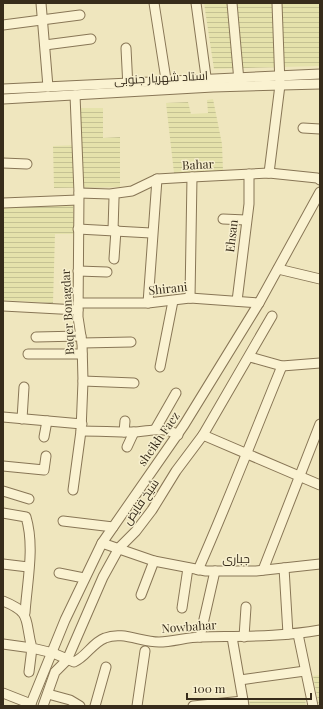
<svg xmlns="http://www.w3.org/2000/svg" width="323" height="709" font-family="'Playfair Display',Cairo,serif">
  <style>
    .farmland { fill: url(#farmland-rules) }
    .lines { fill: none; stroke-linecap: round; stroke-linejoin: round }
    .minor-casing { stroke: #887656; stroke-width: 11 }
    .minor { stroke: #faf2d1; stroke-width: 9 }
    .labels { text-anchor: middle; stroke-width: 3; stroke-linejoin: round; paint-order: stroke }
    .street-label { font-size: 12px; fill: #372c1b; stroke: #f7efce }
  </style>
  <defs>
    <pattern id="farmland-rules" width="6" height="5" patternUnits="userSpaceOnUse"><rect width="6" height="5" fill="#e5e2ab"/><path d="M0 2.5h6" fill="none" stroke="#c5c293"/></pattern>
  </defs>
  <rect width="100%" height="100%" fill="#efe6be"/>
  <!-- farmland -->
  <g class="farmland">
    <path d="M204 3H320V66L214 69Z"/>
    <path d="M213 99 222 144 223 171 174 173 166 103 188 102 191 114 208 113 207 100Z"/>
    <path d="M79 108H103V138L120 137V187L54 188 53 146 78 145Z"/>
    <path d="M73 205 74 234H55L53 303 3 300V208Z"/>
    <path d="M320 675V706H319L313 676Z"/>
    <path d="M305 698 306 706H250L249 701Z"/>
  </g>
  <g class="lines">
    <defs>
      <g id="minor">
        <path d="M41 3 48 87"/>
        <path d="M154 3 167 86"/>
        <path d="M196 3 207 84"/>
        <path d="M232 3 239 81"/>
        <path d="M3 25 80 15"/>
        <path d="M45 45 91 39"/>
        <path d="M126 48 128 88"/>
        <path d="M3 89 320 74"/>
        <path d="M3 99 213 87 320 84"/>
        <path d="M303 128 320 129"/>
        <path d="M3 163 27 164"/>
        <path d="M269 173 280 85 277 3"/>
        <path d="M79 193 110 194 132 191 157 179 192 177 269 173 317 178 320 180"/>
        <path d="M3 203 78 200"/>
        <path d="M223 219 246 220"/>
        <path d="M78 229 151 233"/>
        <path d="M113 230 114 198"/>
        <path d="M114 259 116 230"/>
        <path d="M278 269 320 279"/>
        <path d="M78 271 107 272"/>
        <path d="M190 298 192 177"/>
        <path d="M237 301 249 204V174"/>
        <path d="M78 303H148L190 298 259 303"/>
        <path d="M148 303 157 179"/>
        <path d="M3 306 78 310"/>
        <path d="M36 337 81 336"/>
        <path d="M82 343 131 342"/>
        <path d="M28 354H82"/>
        <path d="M250 357 282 366 320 363"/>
        <path d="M160 367 173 301"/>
        <path d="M83 381 134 383"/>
        <path d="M3 417 82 424"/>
        <path d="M22 419 24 387"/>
        <path d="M156 428 176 393"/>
        <path d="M81 431C98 431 115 432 132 432 149 432 162 425 178 435"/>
        <path d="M124 432 125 421"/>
        <path d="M203 435 320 485"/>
        <path d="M44 437 47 421"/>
        <path d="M127 447 134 432"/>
        <path d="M3 466 44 470 46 456"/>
        <path d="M73 490 81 431 83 381 82 343 78 317 79 193 75 95"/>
        <path d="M3 491 29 499"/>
        <path d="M3 513 26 517C35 547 27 582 25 613"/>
        <path d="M63 521 113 527"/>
        <path d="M102 543 154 561 206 571H256L320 564"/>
        <path d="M3 564 28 567"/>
        <path d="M284 568 288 634"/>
        <path d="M198 570C228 502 254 434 282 366"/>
        <path d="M263 570 320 424"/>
        <path d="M59 573 84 578"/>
        <path d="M141 595 154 561"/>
        <path d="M3 601C33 613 24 620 32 648L53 653 74 662C86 657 92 643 105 638 122 631 141 642 159 642 173 642 187 637 201 637 241 636 281 637 320 630"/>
        <path d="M182 608 188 568"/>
        <path d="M298 634 313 706"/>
        <path d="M200 637 215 571"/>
        <path d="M232 637 244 706"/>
        <path d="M244 637 246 607"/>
        <path d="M3 644 32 648 29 672"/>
        <path d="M240 680 305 671"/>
        <path d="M3 693 31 704"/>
        <path d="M48 694 70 700 80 706"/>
        <path d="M30 706 65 620 102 543 184 425 259 303 320 192"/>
        <path d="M43 706 55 672 67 660 103 577 119 548 136 531 152 510 176 471 203 435 272 316"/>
        <path d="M95 706 106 667"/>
        <path d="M137 706 145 651"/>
        <path d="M193 706 243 701"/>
      </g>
    </defs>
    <!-- minor casing -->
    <use href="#minor" class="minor-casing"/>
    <!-- minor -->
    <use href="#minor" class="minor"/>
  </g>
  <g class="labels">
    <!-- street labels -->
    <g class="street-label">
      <text transform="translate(161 78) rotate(-3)" y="4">استاد شهریار جنوبی</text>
      <text transform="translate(198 165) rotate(-3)" y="4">Bahar</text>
      <text transform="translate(232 236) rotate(-83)" y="4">Ehsan</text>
      <text transform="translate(168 289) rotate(-6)" y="4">Shirani</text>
      <text transform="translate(68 312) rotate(-93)" y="4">Baqer Bonagdar</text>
      <text transform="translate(159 439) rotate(-55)" y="4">sheikh Faez</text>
      <text transform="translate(141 502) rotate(-55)" y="4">شیخ فایض</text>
      <text x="236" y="563">جباری</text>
      <text transform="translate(189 627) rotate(-4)" y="4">Nowbahar</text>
    </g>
  </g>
  <!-- border -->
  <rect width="323" height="709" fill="none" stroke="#372c1b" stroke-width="8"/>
  <!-- scale -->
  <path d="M187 693v6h124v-6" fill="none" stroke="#372c1b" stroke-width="2"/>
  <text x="193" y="693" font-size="12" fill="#372c1b" stroke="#f7efce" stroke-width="3" paint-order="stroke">100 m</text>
</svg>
